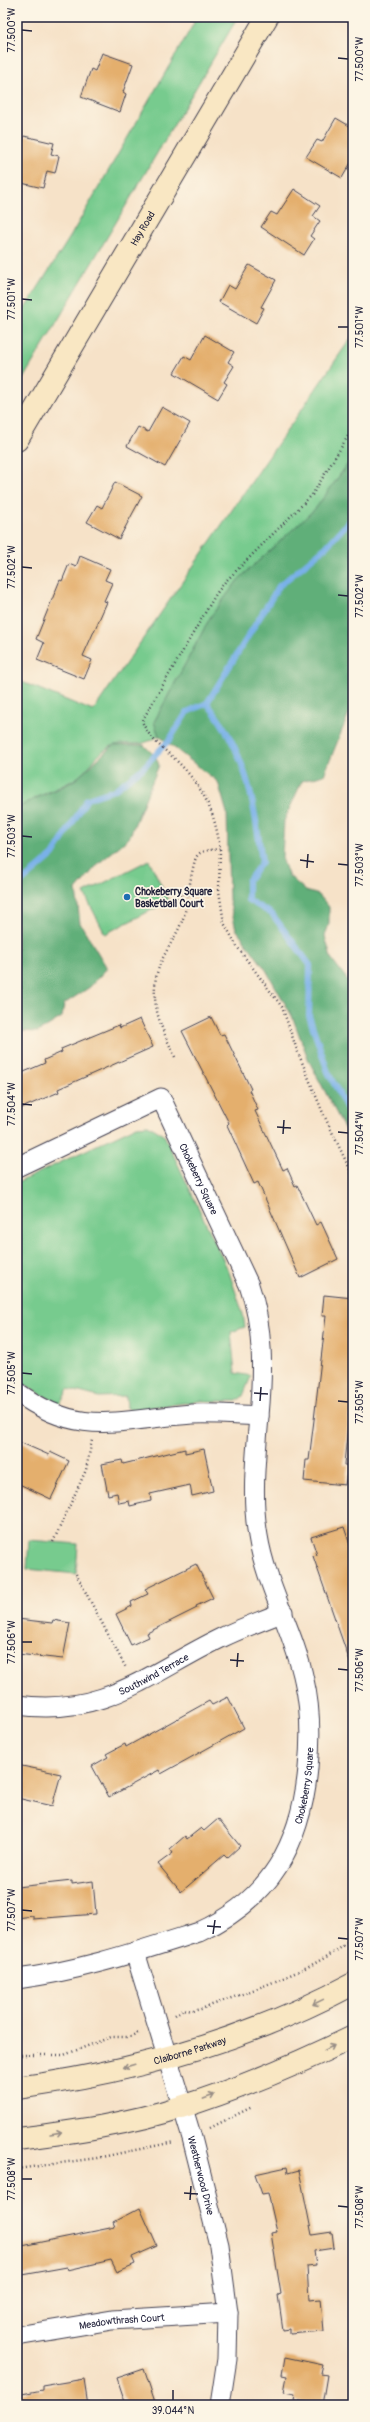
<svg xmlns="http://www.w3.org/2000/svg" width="370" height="2422" font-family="Pangolin,sans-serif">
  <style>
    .green { fill: #77cb8e; stroke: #4c7664 }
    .forest { fill: #61af79; stroke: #42685a }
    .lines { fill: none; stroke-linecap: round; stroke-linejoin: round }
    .stream { stroke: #79b1e9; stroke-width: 6 }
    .building { fill: #e4af6d }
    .street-casing { stroke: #423f50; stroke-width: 21 }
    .secondary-casing { stroke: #423f50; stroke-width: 24 }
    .path { stroke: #423f50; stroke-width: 2.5; stroke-dasharray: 1 3; stroke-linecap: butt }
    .street { stroke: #fff; stroke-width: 19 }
    .secondary { stroke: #f9e7c3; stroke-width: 22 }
    .oneway { stroke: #988e86 }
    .ticks { fill: none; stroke: #22223b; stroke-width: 1.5 }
    .poi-dot { fill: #1f6fb2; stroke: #fcf5e5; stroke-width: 1.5 }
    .labels { text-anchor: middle; stroke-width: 3.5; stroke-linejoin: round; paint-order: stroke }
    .street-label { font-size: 10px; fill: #22223b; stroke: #fcf5e5 }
    .poi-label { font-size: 10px; font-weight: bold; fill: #22223b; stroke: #fcf5e5; text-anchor: start }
    .neatline { fill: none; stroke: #22223b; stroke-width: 1.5 }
    .ticks-label { font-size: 10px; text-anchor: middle; fill: #22223b }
  </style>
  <rect width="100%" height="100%" fill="#fcf5e5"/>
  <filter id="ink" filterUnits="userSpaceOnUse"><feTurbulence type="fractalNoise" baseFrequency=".025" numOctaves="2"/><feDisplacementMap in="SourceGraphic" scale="8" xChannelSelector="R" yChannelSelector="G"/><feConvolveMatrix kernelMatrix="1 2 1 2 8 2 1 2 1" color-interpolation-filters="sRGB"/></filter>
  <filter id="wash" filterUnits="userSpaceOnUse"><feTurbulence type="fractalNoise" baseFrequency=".012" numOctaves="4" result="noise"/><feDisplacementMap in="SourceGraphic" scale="16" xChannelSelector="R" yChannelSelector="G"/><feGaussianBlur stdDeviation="0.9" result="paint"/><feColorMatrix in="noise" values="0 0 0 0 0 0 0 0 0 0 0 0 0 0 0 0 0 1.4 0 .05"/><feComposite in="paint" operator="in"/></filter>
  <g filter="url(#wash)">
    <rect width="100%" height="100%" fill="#f6e2c8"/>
    <!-- green -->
    <g class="green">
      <path d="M190 17H238L17 389V321L70 237 194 23Z"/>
      <path d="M353 335V457L316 508 239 579 211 616 154 722 159 736C137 749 135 741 115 745 98 749 89 771 75 779 56 790 35 796 17 809V680L93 711Z"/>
      <path d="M149 860 169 901 105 934 84 893Z"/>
      <path d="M148 1125 164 1135 229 1272 243 1314 245 1327 231 1332 235 1373 251 1376 243 1396 237 1401H200L131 1410 127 1408 126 1396 99 1397 68 1389 62 1401 59 1404 25 1385 17 1377V1183L137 1126Z"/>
      <path d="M29 1540 78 1544 76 1574 27 1569Z"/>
    </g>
    <!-- forest -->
    <g class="forest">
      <path d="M353 457V703L324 775 302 781 284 821 282 858 288 875 306 891 319 895 329 907V924L325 936 331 958 353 987V1145L309 1061 292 1016 266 970 236 929 229 900 227 813 218 782 159 736 154 722 211 616 239 579 316 508Z"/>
      <path d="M114 745H144L156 757 159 765 129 838 98 864 76 890 80 923 107 968 90 987 64 1004 62 1017 38 1032 17 1031V809C35 796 58 791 76 779 89 769 100 755 114 745Z"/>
    </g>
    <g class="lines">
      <!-- stream -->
      <g class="stream">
        <path d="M207 703C247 753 254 801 262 862L248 881V900L272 914 310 965 309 1016 328 1072 353 1121"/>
        <path d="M17 886 53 855 87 799 114 790 142 769 170 739 187 712 207 703 279 586 326 547 353 517"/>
      </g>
    </g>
    <g id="blocks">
      <!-- building -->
      <g class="building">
        <path d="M102 53 133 64 123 92 126 94 120 112 81 97 91 69 95 71Z"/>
        <path d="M336 118 353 128V159L342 178 306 157 317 140 322 142Z"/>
        <path d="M24 136 54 143 51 154 59 156 55 173 47 171 43 188 17 182V148L21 149Z"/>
        <path d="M294 189 320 206 313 216 320 221 310 236 314 239 304 255 261 227 271 212 277 215Z"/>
        <path d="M249 265 276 280 261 307 264 308 256 323 219 302 228 285 235 289Z"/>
        <path d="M205 335 234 352 228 362 234 366 224 382 227 384 218 399 174 373 184 356 191 360Z"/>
        <path d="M162 407 190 423 165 467 127 446 138 427 148 432Z"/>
        <path d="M115 482 142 496 119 539 87 522 97 505 102 508Z"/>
        <path d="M80 556 110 569 105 580 112 583 104 601 107 602 83 656 92 660 84 679 37 660 44 643 36 639 60 580 62 581 69 564 76 567Z"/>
        <path d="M211 1017 220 1035 224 1034 251 1089 249 1090 258 1110 255 1111 283 1170 287 1168 295 1186 297 1185 316 1225 321 1222 338 1259 300 1278 258 1182 254 1184 227 1125 229 1123 182 1031Z"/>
        <path d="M140 1019 153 1047 58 1089 59 1092 17 1110V1075L45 1063 44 1060 62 1052 61 1049 119 1025 120 1028Z"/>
        <path d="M324 1295 353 1298V1414H349L344 1465H348L345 1485 304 1481 306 1460H309L314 1420 326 1316H322Z"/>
        <path d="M17 1441 49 1455 50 1452 69 1461 51 1499 17 1483Z"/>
        <path d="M185 1449V1453L204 1449 213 1491 192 1496 190 1485 150 1494 151 1501 130 1506 129 1501 119 1503 117 1493 108 1495 102 1464 122 1460 123 1464Z"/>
        <path d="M344 1527 353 1554V1661L350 1662 313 1556 317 1555 311 1537Z"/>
        <path d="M196 1564 213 1598 196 1606 197 1608 147 1633 149 1637 131 1645 116 1614 132 1606 131 1602 148 1594 145 1589Z"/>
        <path d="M17 1619 52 1623 53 1620 70 1623 63 1659 17 1654Z"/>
        <path d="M228 1697 244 1728 161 1774 159 1770 109 1797 92 1766 108 1757 106 1754 125 1744 126 1747 209 1701 212 1705Z"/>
        <path d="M17 1765 61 1774 52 1806 17 1798Z"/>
        <path d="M218 1819 240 1846 227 1858 224 1855 181 1892 158 1864 173 1853 170 1849 185 1836 187 1839 201 1828 204 1831Z"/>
        <path d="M72 1881V1884L93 1881 96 1914 33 1919V1916L17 1918V1887Z"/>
        <path d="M287 2167 288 2173 299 2170 312 2235 332 2232 334 2248 314 2251 316 2265 307 2266 309 2300 321 2299 324 2331 290 2334V2329L283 2330 278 2295 281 2294 271 2233 277 2232 268 2193 262 2194 255 2174Z"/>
        <path d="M140 2208 157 2246 132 2257 135 2264 117 2272 111 2260 68 2270 67 2267 17 2276V2247L115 2227 113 2222Z"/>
        <path d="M285 2357 323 2365 321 2374 327 2375 322 2405 294 2400 295 2394 284 2392 287 2376 282 2375Z"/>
        <path d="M144 2369 156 2405H126L117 2378Z"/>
        <path d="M84 2379 88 2405H17V2395L42 2390V2386Z"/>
      </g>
    </g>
  </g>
  <g filter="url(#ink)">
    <use href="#blocks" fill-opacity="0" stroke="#423f50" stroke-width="1"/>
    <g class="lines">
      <defs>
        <g id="street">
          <path id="s1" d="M17 1167 161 1098 249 1285C264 1328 263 1371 259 1416 236 1415 214 1413 192 1414 121 1419 80 1439 17 1392"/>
          <path id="s2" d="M17 1705C105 1717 147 1674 221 1638 241 1628 262 1621 283 1612"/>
          <path id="s3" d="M135 1952 192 2138 219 2245 228 2313 227 2359 220 2405"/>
          <path id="s4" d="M17 1979C80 1971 139 1951 199 1932 271 1899 301 1844 308 1768 311 1738 311 1709 304 1680 294 1631 266 1586 258 1536 251 1496 256 1456 259 1416"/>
          <path id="s5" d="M17 2336 112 2320 228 2313"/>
        </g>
        <g id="secondary">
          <path id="s6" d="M17 440 267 17"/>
          <path id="s7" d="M17 2088C133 2072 250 2039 353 1984"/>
          <path d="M17 2139C72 2132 129 2124 181 2107 240 2089 297 2064 353 2037"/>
        </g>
      </defs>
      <!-- street casing -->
      <use href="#street" class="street-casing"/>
      <!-- secondary casing -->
      <use href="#secondary" class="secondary-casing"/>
      <!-- path -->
      <g class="path">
        <path d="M220 849 219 891 224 923 238 948 282 1007 297 1050 323 1113 353 1176"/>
        <path d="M169 901 190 891"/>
        <path d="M175 1057C164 1033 153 1013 155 985 157 957 178 939 185 912 188 900 192 863 197 856 202 849 212 850 220 849 215 811 203 787 176 760 163 748 149 739 142 721L216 594 225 582 312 495 353 428"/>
        <path d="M53 1542 86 1470 92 1440"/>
        <path d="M76 1574 126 1668"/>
        <path d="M175 2015 183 2009 192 2011 201 2009C244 1993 319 1969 353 1938"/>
        <path d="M17 2055H64L111 2037H129L140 2032"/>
        <path d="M210 2128 252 2107"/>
        <path d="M17 2169 97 2158 174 2142"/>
      </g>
      <!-- street -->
      <use href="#street" class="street"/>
      <!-- secondary -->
      <use href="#secondary" class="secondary"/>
    </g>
    <!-- one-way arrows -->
    <defs><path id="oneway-shaft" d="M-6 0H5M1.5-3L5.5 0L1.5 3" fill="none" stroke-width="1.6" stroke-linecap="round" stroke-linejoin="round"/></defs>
    <g class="oneway">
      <use href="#oneway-shaft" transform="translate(318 2002) rotate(154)"/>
      <use href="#oneway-shaft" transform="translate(329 2048) rotate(-26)"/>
      <use href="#oneway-shaft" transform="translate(129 2066) rotate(164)"/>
      <use href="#oneway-shaft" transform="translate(209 2097) rotate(-20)"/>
      <use href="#oneway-shaft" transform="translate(56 2133) rotate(-10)"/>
    </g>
  </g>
  <!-- ticks -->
  <path class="ticks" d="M22 30 32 31M338 58 348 59M22 299 32 300M338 327H348M22 567 32 568M338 595 348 596M22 836 32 837M300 860 314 862M338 864 348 865M307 868 308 854M22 1104 32 1105M277 1127 291 1128M338 1132 348 1133M283 1134 284 1120M22 1373 32 1374M254 1393 268 1394M260 1401 261 1387M338 1401 348 1402M22 1642H32M230 1660 244 1661M237 1667 238 1653M338 1669 348 1670M22 1910 32 1911M207 1926 221 1927M213 1934 215 1920M338 1938 348 1939M22 2179H32M184 2193 198 2194M190 2200 191 2186M338 2206 348 2207M173 2400V2390"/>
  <!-- markers -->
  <circle class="poi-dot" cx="127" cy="897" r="4"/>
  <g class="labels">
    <!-- street labels -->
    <g class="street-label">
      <text dy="4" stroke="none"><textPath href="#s6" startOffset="246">Hay Road</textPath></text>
      <text dy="4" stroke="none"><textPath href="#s1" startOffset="249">Chokeberry Square</textPath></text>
      <text dy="4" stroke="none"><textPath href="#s2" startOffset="143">Southwind Terrace</textPath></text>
      <text dy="4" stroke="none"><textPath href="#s4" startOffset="378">Chokeberry Square</textPath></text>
      <text dy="4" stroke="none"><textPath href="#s7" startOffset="177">Claiborne Parkway</textPath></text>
      <text dy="4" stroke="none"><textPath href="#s3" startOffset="233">Weatherwood Drive</textPath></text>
      <text dy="4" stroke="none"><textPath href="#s5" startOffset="106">Meadowthrash Court</textPath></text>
    </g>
    <!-- poi labels -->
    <g class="poi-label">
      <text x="135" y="895">Chokeberry Square<tspan x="135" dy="12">Basketball Court</tspan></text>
    </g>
  </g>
  <!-- margin -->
  <rect width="370" height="2422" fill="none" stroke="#fcf5e5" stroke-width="44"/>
  <rect x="22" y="22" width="326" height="2378" class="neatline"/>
  <g class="ticks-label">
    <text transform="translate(11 30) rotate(-90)" y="4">77.500°W</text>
    <text transform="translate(359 59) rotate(-90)" y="4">77.500°W</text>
    <text transform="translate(11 299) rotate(-90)" y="4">77.501°W</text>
    <text transform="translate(359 327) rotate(-90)" y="4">77.501°W</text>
    <text transform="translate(11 567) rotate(-90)" y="4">77.502°W</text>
    <text transform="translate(359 596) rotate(-90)" y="4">77.502°W</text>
    <text transform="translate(11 836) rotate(-90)" y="4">77.503°W</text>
    <text transform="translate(359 865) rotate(-90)" y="4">77.503°W</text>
    <text transform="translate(11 1104) rotate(-90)" y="4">77.504°W</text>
    <text transform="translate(359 1133) rotate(-90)" y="4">77.504°W</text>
    <text transform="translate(11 1373) rotate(-90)" y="4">77.505°W</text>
    <text transform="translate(359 1402) rotate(-90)" y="4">77.505°W</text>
    <text transform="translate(11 1642) rotate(-90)" y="4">77.506°W</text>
    <text transform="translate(359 1670) rotate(-90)" y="4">77.506°W</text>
    <text transform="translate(11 1910) rotate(-90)" y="4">77.507°W</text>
    <text transform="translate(359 1939) rotate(-90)" y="4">77.507°W</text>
    <text transform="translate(11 2179) rotate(-90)" y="4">77.508°W</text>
    <text transform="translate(359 2207) rotate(-90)" y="4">77.508°W</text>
    <text x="173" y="2414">39.044°N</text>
  </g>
</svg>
